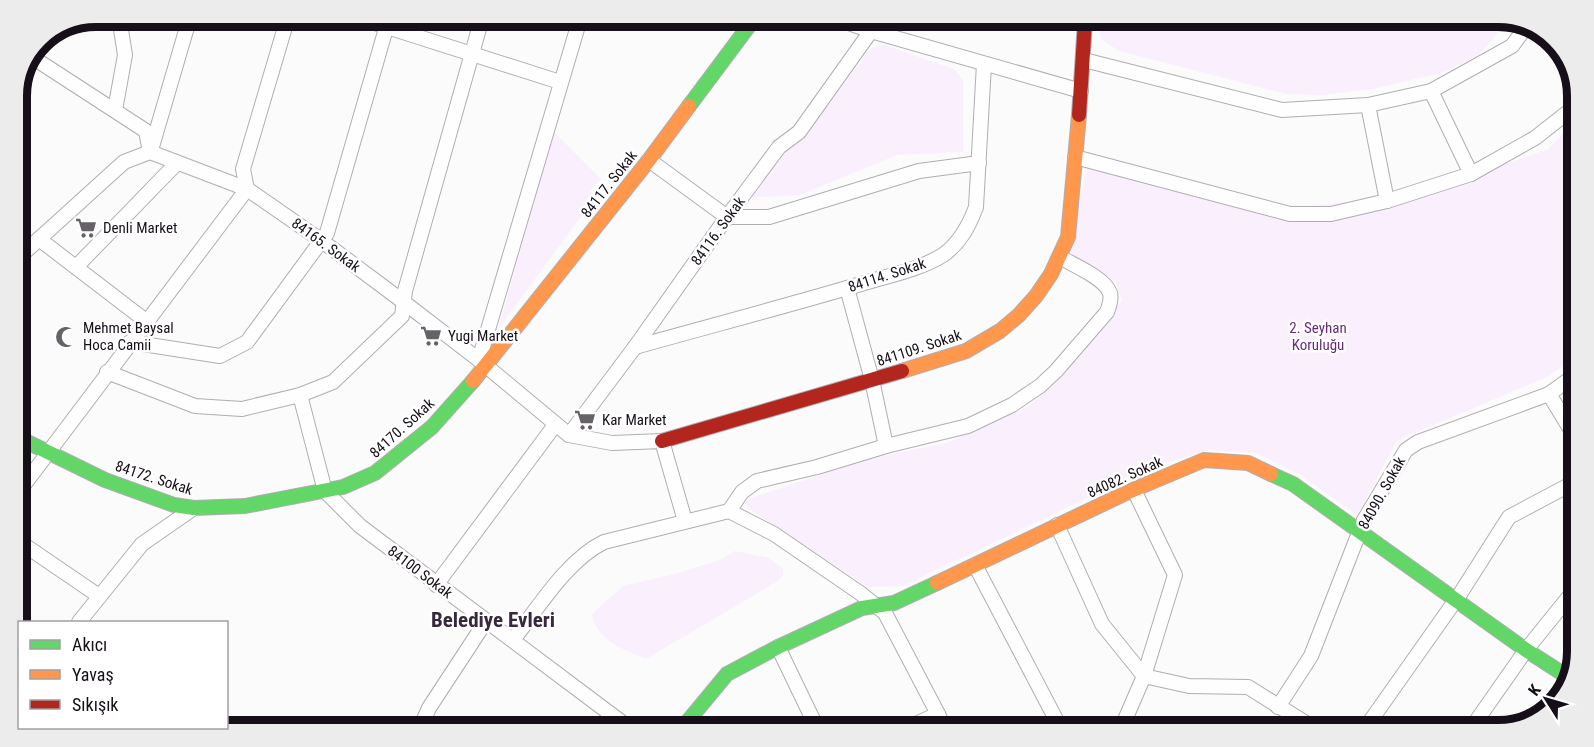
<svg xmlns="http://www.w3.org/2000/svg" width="1594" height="747" font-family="'Roboto Condensed',sans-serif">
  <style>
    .green { fill: #f9effd }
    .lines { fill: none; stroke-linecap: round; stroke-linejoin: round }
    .street-casing { stroke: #b1adb3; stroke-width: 16 }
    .fast-casing { stroke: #b1adb3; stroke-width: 16 }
    .slow-casing { stroke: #b1adb3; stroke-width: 16 }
    .jam-casing { stroke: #b1adb3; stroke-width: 16 }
    .street { stroke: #fefefe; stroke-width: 14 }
    .fast { stroke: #63d668; stroke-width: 14 }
    .slow { stroke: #ff974d; stroke-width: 14 }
    .jam { stroke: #b3261e; stroke-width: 14 }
    .labels { text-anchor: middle; stroke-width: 5; stroke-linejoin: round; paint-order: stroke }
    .street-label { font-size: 15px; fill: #160f19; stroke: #fff }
    .poi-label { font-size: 15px; fill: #160f19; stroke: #fff; text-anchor: start }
    .park-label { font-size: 15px; fill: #6b2a81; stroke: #fff }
    .district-label { font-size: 21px; font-weight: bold; fill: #38283e; stroke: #fff }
    .rim { fill: none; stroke: #160f19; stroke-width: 8 }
  </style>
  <rect width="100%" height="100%" fill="#fbfbfb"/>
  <!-- green -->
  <g class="green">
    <path d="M1098 21 1504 23 1493 39 1479 55 1441 73 1372 89 1321 95 1287 94 1119 51 1101 39Z"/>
    <path d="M884 45 954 69 963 80V152L897 155 800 195 743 198 820 116 869 50 877 46Z"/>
    <path d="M1577 117 1575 358 1547 377 1405 437 1396 443 1357 515 1302 476 1257 453 1209 450 1154 466 903 586 868 587 749 509 745 503 748 499 875 457 946 443 1027 407 1054 385 1122 300 1115 281 1070 259 1086 168 1293 208 1416 194 1549 149Z"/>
    <path d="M553 131 601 179 590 191 596 196 499 328Z"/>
    <path d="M735 551 769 558 783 569V575L778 581 646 659C625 650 597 641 592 615L595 611 623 586 678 573 720 560Z"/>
  </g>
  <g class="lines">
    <defs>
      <g id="street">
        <path d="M359 18 560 82"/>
        <path d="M840 20 871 31 1081 91"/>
        <path d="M32 57 146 131 150 152"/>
        <path d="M1084 60 1282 110 1368 105 1431 91 1512 46 1529 23"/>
        <path d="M1431 91 1471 174"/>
        <path d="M1368 105 1387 201"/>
        <path d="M115 110 125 55 119 17"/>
        <path d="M151 150 190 17"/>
        <path d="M150 152 247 189 322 241 397 297 479 360 569 435 612 443 662 441 685 521"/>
        <path d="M1075 157 1290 214H1331L1387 201 1471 174 1535 138 1577 105"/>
        <path d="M649 160 727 217H769L919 171 979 163"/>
        <path d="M39 239 146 321"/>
        <path d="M17 259 124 162 150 152"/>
        <path d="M76 267 177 163"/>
        <path d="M847 288 872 380 886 446"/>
        <path d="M130 342 220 356 247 342 327 233 389 18"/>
        <path d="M635 347C710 326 786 306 861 284 887 276 919 270 943 255 960 243 969 226 976 207L984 64"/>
        <path d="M479 360 580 19"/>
        <path d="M107 372 195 406 242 409 300 395 333 382 402 316 405 291 482 18"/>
        <path d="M1549 394 1574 435"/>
        <path d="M300 395 325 491 360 526 628 727"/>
        <path d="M569 435 635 347 727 217 779 147 799 132 871 31"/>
        <path d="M17 494 247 189 243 169 288 17"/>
        <path d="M729 511 742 492 757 481 817 467 886 446 968 426 1012 405 1040 386 1056 371 1107 312C1109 306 1112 300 1110 293 1105 278 1073 265 1060 257"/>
        <path d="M729 511 774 534 860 593 885 613 938 714 944 728"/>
        <path d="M1057 525 1102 624 1144 676 1189 686 1248 687 1317 730"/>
        <path d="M17 540 99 596"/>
        <path d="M975 565 1061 729"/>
        <path d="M436 585 555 425"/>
        <path d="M79 622 142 544 194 508"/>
        <path d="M17 640 20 642"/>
        <path d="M513 640C538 608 567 560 604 542L729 511"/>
        <path d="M778 647 817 728"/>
        <path d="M1278 707 1311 656 1364 520 1406 450 1418 442 1549 394 1574 376"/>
        <path d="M421 726 429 708 486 621"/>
        <path d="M907 728 938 714"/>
        <path d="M1121 729 1144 676 1175 575 1134 490"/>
        <path d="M1364 730 1460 594 1509 517 1573 483"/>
        <path d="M1470 730 1526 650 1572 593"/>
      </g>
      <g id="fast">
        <path d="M689 106 754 19"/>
        <path d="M17 437 105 480 174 505 194 508 245 506 343 487 375 473 432 427 473 381"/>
        <path d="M1271 474 1293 484 1526 650 1571 679"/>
        <path d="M683 727 727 674 778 647 862 608 894 603 937 583"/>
      </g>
      <g id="slow">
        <path d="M902 371 966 351 1000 331 1019 315 1036 296 1051 274 1068 237 1079 115"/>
        <path d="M473 381 649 160 689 106"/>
        <path d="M937 583 1128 492 1204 460 1248 463 1271 474"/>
      </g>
      <g id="jam">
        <path d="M1079 115 1085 21"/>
        <path d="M662 441 902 371"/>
      </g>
    </defs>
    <!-- street casing -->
    <use href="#street" class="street-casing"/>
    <!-- fast casing -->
    <use href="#fast" class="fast-casing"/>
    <!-- slow casing -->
    <use href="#slow" class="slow-casing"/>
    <!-- jam casing -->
    <use href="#jam" class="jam-casing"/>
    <!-- street -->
    <use href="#street" class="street"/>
    <!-- fast -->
    <use href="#fast" class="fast"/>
    <!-- slow -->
    <use href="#slow" class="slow"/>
    <!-- jam -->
    <use href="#jam" class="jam"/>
  </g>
  <!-- icons -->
  <defs>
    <symbol id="supermarket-bare" viewBox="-9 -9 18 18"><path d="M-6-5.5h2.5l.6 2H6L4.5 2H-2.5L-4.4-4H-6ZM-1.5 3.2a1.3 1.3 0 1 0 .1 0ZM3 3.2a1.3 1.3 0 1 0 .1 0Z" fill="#666268" stroke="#fff" stroke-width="2.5" paint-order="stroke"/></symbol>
    <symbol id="mosque-bare" viewBox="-9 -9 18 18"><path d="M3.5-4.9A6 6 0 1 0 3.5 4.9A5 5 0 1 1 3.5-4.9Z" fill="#666268" stroke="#fff" stroke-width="2.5" paint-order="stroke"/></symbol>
  </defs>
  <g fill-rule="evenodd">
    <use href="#supermarket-bare" x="71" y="213" width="30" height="30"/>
    <use href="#supermarket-bare" x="416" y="321" width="30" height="30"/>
    <use href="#mosque-bare" x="51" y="322" width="30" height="30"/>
    <use href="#supermarket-bare" x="570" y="405" width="30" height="30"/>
  </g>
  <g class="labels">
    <!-- street labels -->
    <g class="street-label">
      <text transform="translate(609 184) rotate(-52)" y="5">84117. Sokak</text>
      <text transform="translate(718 231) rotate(-54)" y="5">84116. Sokak</text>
      <text transform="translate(326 245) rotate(36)" y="5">84165. Sokak</text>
      <text transform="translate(887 275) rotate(-18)" y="5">84114. Sokak</text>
      <text transform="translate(919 348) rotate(-18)" y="5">841109. Sokak</text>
      <text transform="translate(402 428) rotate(-42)" y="5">84170. Sokak</text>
      <text transform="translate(1125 477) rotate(-24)" y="5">84082. Sokak</text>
      <text transform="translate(154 478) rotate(18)" y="5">84172. Sokak</text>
      <text transform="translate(1382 493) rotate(-61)" y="5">84090. Sokak</text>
      <text transform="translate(420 572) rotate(37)" y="5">84100 Sokak</text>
    </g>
    <!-- poi labels -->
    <g class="poi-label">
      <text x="103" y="233">Denli Market</text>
      <text x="83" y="333">Mehmet Baysal<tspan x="83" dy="17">Hoca Camii</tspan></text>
      <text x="448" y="341">Yugi Market</text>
      <text x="602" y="425">Kar Market</text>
    </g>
    <!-- park labels -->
    <g class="park-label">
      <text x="1318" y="333">2. Seyhan<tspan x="1318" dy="17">Koruluğu</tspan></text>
    </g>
    <!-- district labels -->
    <g class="district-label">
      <text x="493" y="627">Belediye Evleri</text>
    </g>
  </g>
  <!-- crop -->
  <path d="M0 0H1594V747H0ZM96 27H1498A69 69 0 0 1 1567 96V651A69 69 0 0 1 1498 720H96A69 69 0 0 1 27 651V96A69 69 0 0 1 96 27Z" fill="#ececed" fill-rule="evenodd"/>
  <path class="rim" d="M96 27H1498A69 69 0 0 1 1567 96V651A69 69 0 0 1 1498 720H96A69 69 0 0 1 27 651V96A69 69 0 0 1 96 27Z"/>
  <!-- legend -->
  <rect x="18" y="621" width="210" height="108" fill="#ffffff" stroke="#a29fa3" stroke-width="1.5"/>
  <rect x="30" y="640" width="30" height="9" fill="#63d668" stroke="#a29fa3" stroke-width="1.5"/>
  <text x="72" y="651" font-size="18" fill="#160f19">Akıcı</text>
  <rect x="30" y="670" width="30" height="9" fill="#ff974d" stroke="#a29fa3" stroke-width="1.5"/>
  <text x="72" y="681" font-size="18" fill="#160f19">Yavaş</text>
  <rect x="30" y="700" width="30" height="9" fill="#b3261e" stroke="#a29fa3" stroke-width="1.5"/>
  <text x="72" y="711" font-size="18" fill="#160f19">Sıkışık</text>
  <!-- north arrow -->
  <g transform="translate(1546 699) rotate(307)" stroke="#ffffff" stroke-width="4.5" paint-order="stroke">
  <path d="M0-4.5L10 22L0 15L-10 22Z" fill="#160f19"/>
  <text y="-9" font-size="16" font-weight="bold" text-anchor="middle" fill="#160f19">K</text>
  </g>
</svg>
